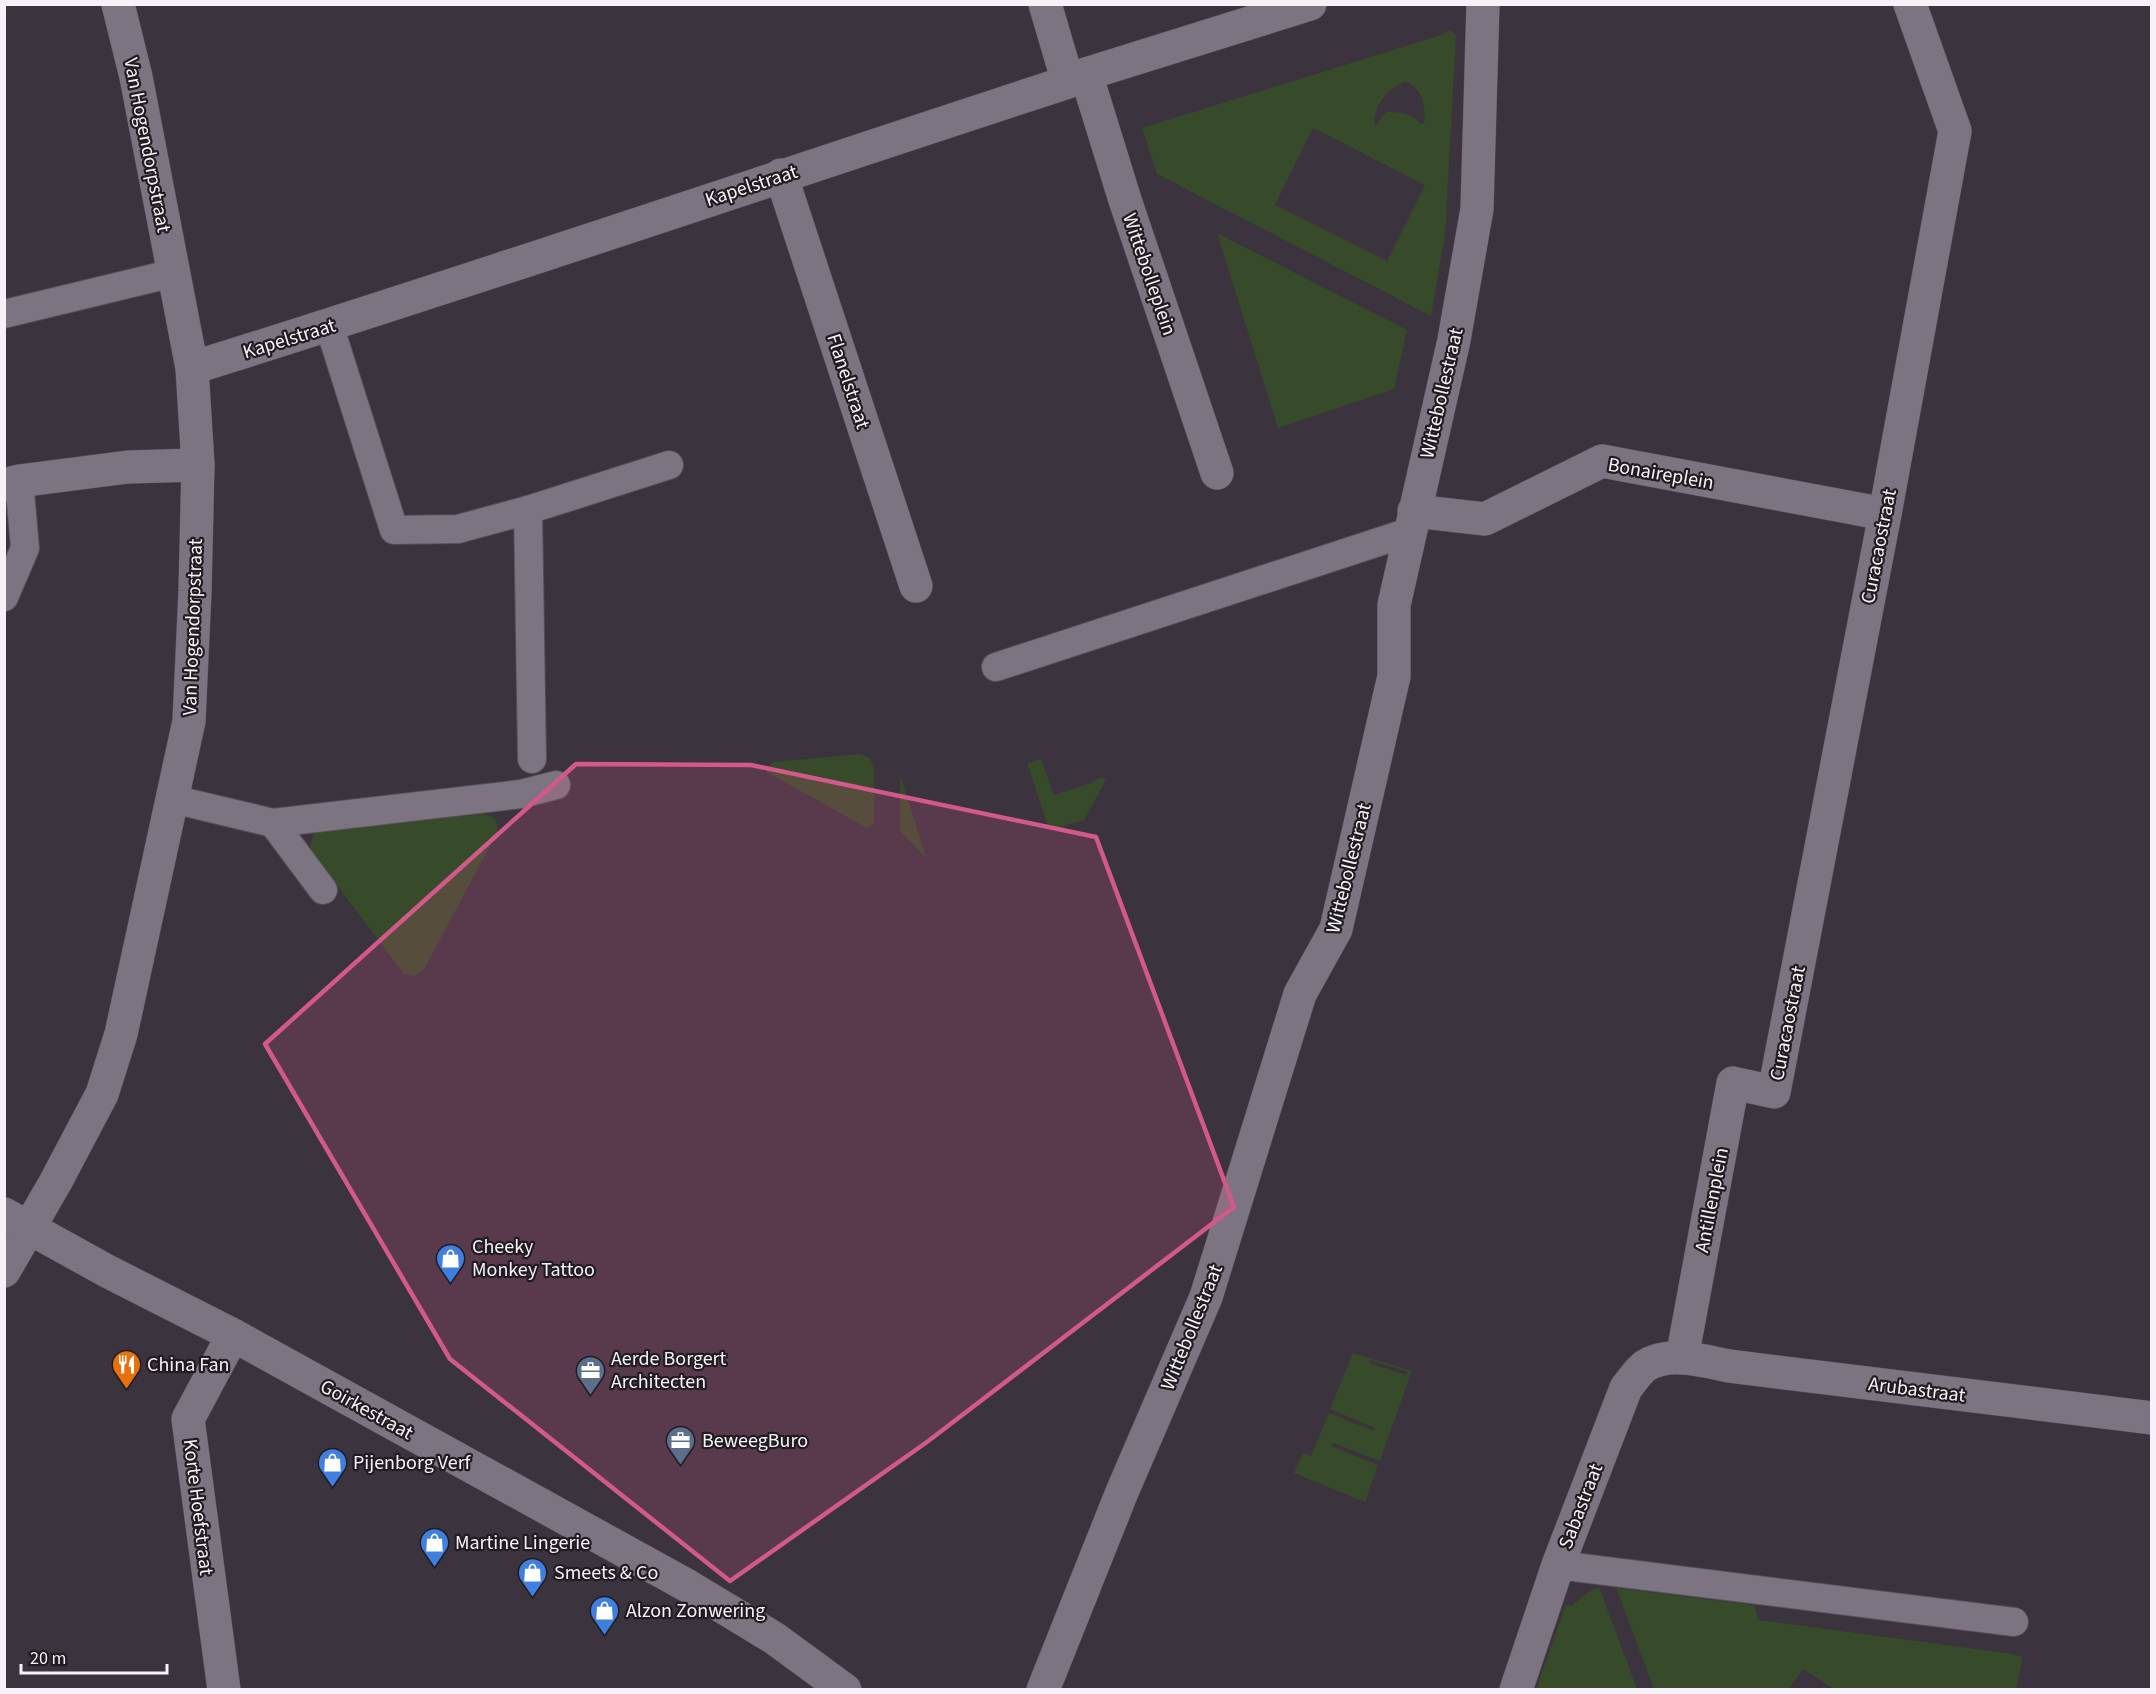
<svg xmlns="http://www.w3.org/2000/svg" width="2156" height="1694" font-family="'Source Sans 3',sans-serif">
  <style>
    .green { fill: #374a2a; fill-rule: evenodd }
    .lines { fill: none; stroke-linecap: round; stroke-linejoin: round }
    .service-casing { stroke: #554f58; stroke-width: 30 }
    .minor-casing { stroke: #554f58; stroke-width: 34 }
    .tertiary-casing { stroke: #554f58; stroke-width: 34 }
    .service { stroke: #7d7481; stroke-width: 28 }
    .minor { stroke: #7d7481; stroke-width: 33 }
    .tertiary { stroke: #7d7481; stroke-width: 33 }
    .marked { fill: #d2598a; fill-opacity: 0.2; stroke: #d2598a; stroke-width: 4.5; stroke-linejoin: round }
    .labels { text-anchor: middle; stroke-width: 4.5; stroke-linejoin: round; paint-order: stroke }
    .street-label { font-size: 20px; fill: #f7f2f9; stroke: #201c21 }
    .poi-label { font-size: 20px; fill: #f7f2f9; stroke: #201c21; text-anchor: start }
  </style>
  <rect width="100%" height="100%" fill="#3b333e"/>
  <!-- green -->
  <g class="green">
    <path d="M1451 30 1456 36 1445 235 1431 316 1157 174 1142 128 1441 35ZM1404 82C1421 83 1427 110 1424 124H1421C1412 113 1400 112 1386 112L1375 126C1373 106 1386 90 1404 82ZM1313 128 1425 185 1387 261 1275 205Z"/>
    <path d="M1217 233 1407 330 1394 389 1278 428Z"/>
    <path d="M860 754 870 758 874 769V824L867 828 767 772V768L773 762Z"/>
    <path d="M1041 759 1054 795 1091 783 1101 777 1106 780 1084 820 1049 830 1027 763Z"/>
    <path d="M900 774 926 858 900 831Z"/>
    <path d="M483 814C495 815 499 822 497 833L424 969 415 976 404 974 312 852 310 847 313 835 324 829Z"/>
    <path d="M1353 1353 1412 1371 1380 1461 1333 1443 1331 1446 1378 1465 1365 1502 1294 1473 1303 1453 1311 1456 1329 1413 1374 1431 1375 1428 1330 1409ZM1370 1360 1408 1372 1406 1375 1369 1363Z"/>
    <path d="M1599 1587 1637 1689H1536L1566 1605 1571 1606 1587 1593Z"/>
    <path d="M1616 1588 1754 1605 1759 1620 2006 1653 2023 1657 2016 1689H1834L1803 1669 1789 1689H1654Z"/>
  </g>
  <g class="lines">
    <defs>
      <g id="service">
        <path d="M4 314 174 273"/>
        <path d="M329 325 394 530 458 529 528 510 669 465"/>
        <path d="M528 510 532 759"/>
        <path d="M4 597 25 548 19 481"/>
        <path d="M996 667 1409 532"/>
        <path d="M172 799 273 823 521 794 556 785"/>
        <path d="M273 823 323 890"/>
        <path d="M1558 1565 2014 1622"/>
      </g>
      <g id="minor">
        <path d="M1045 4 1068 82"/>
        <path d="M1086 74 1125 200 1217 473"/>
        <path d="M781 175 916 586"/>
        <path d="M192 368C485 277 776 177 1068 82L1086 74 1310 4"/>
        <path d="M4 485 19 481 128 467 198 465"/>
        <path d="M1414 511 1485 519 1602 461 1885 514"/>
        <path d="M4 1271 55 1183 102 1094 121 1034 189 721 195 591 198 465 192 368 136 77 118 4"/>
        <path d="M1682 1358 1733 1083 1774 1092 1885 514 1955 131 1910 4"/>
        <path d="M224 1690 188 1419 233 1335"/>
        <path d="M1043 1690 1122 1492 1206 1297 1300 994 1336 929 1394 676V605L1454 340 1477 209 1483 4"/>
        <path d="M1516 1690 1558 1565 1626 1388C1632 1381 1638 1371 1645 1366 1669 1350 1704 1361 1729 1366L2152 1418"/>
      </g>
      <path id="tertiary" d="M4 1214 107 1271 233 1335 688 1586 774 1638 845 1690"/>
    </defs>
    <!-- service casing -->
    <use href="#service" class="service-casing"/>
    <!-- minor casing -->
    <use href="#minor" class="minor-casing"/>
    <!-- tertiary casing -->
    <use href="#tertiary" class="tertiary-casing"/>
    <!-- service -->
    <use href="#service" class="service"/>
    <!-- minor -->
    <use href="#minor" class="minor"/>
    <!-- tertiary -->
    <use href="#tertiary" class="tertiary"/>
  </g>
  <!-- marked area -->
  <path class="marked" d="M576 764 751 765 1096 837 1234 1207 927 1442 730 1581 450 1359 265 1044Z"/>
  <!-- icons -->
  <defs>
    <symbol id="shop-pin" viewBox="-11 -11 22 30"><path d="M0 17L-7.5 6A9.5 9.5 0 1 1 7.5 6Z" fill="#3f7fe0" stroke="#201c21"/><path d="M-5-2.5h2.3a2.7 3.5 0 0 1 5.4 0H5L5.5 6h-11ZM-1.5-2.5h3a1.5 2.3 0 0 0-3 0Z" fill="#fff"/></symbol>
    <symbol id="restaurant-pin" viewBox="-11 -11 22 30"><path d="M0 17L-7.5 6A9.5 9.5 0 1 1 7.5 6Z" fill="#e8710a" stroke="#201c21"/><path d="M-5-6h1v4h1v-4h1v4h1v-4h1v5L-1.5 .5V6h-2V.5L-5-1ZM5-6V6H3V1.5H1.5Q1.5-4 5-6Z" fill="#fff"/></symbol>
    <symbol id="office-pin" viewBox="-11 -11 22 30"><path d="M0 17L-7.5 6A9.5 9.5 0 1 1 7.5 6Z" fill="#5c6f8a" stroke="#201c21"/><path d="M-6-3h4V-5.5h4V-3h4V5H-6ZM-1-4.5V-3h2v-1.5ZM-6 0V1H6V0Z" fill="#fff"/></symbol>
  </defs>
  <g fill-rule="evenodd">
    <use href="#shop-pin" x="434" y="1242" width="33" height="45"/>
    <use href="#restaurant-pin" x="110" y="1348" width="33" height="45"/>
    <use href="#office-pin" x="574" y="1354" width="33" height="45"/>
    <use href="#office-pin" x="664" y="1424" width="33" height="45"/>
    <use href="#shop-pin" x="316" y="1446" width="33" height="45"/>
    <use href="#shop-pin" x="418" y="1526" width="33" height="45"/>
    <use href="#shop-pin" x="516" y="1556" width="33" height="45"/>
    <use href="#shop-pin" x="588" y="1594" width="33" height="45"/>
  </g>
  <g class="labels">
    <!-- street labels -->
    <g class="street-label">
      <text transform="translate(148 145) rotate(79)" y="7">Van Hogendorpstraat</text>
      <text transform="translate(751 185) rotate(-18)" y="7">Kapelstraat</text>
      <text transform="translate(1150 274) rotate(71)" y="7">Wittebolleplein</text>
      <text transform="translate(289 338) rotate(-17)" y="7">Kapelstraat</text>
      <text transform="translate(849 381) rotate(72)" y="7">Flanelstraat</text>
      <text transform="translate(1441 393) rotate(-77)" y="7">Wittebollestraat</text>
      <text transform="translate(1661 473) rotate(10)" y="7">Bonaireplein</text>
      <text transform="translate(1878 546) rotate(-79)" y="7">Curacaostraat</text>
      <text transform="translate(192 627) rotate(-88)" y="7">Van Hogendorpstraat</text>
      <text transform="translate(1348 868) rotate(-76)" y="7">Wittebollestraat</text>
      <text transform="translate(1787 1023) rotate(-79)" y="7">Curacaostraat</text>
      <text transform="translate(1711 1200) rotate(-79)" y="7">Antillenplein</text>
      <text transform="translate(1191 1327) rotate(-68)" y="7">Wittebollestraat</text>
      <text transform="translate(1917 1389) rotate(7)" y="7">Arubastraat</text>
      <text transform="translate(367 1409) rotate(29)" y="7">Goirkestraat</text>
      <text transform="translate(1580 1506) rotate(-69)" y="7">Sabastraat</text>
      <text transform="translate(199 1507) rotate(83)" y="7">Korte Hoefstraat</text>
    </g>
    <!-- poi labels -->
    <g class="poi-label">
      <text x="472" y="1253">Cheeky<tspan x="472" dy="23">Monkey Tattoo</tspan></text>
      <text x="611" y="1365">Aerde Borgert<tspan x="611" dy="23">Architecten</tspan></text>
      <text x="147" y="1371">China Fan</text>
      <text x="702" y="1447">BeweegBuro</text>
      <text x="353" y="1469">Pijenborg Verf</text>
      <text x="455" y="1549">Martine Lingerie</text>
      <text x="554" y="1579">Smeets &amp; Co</text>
      <text x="626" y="1617">Alzon Zonwering</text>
    </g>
  </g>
  <!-- border -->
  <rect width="2156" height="1694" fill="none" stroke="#f7f2f9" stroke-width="12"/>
  <!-- scale -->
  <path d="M21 1664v9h146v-9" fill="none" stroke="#f7f2f9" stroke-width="3"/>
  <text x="30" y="1664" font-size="18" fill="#f7f2f9" stroke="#201c21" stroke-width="4.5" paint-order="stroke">20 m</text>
</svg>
